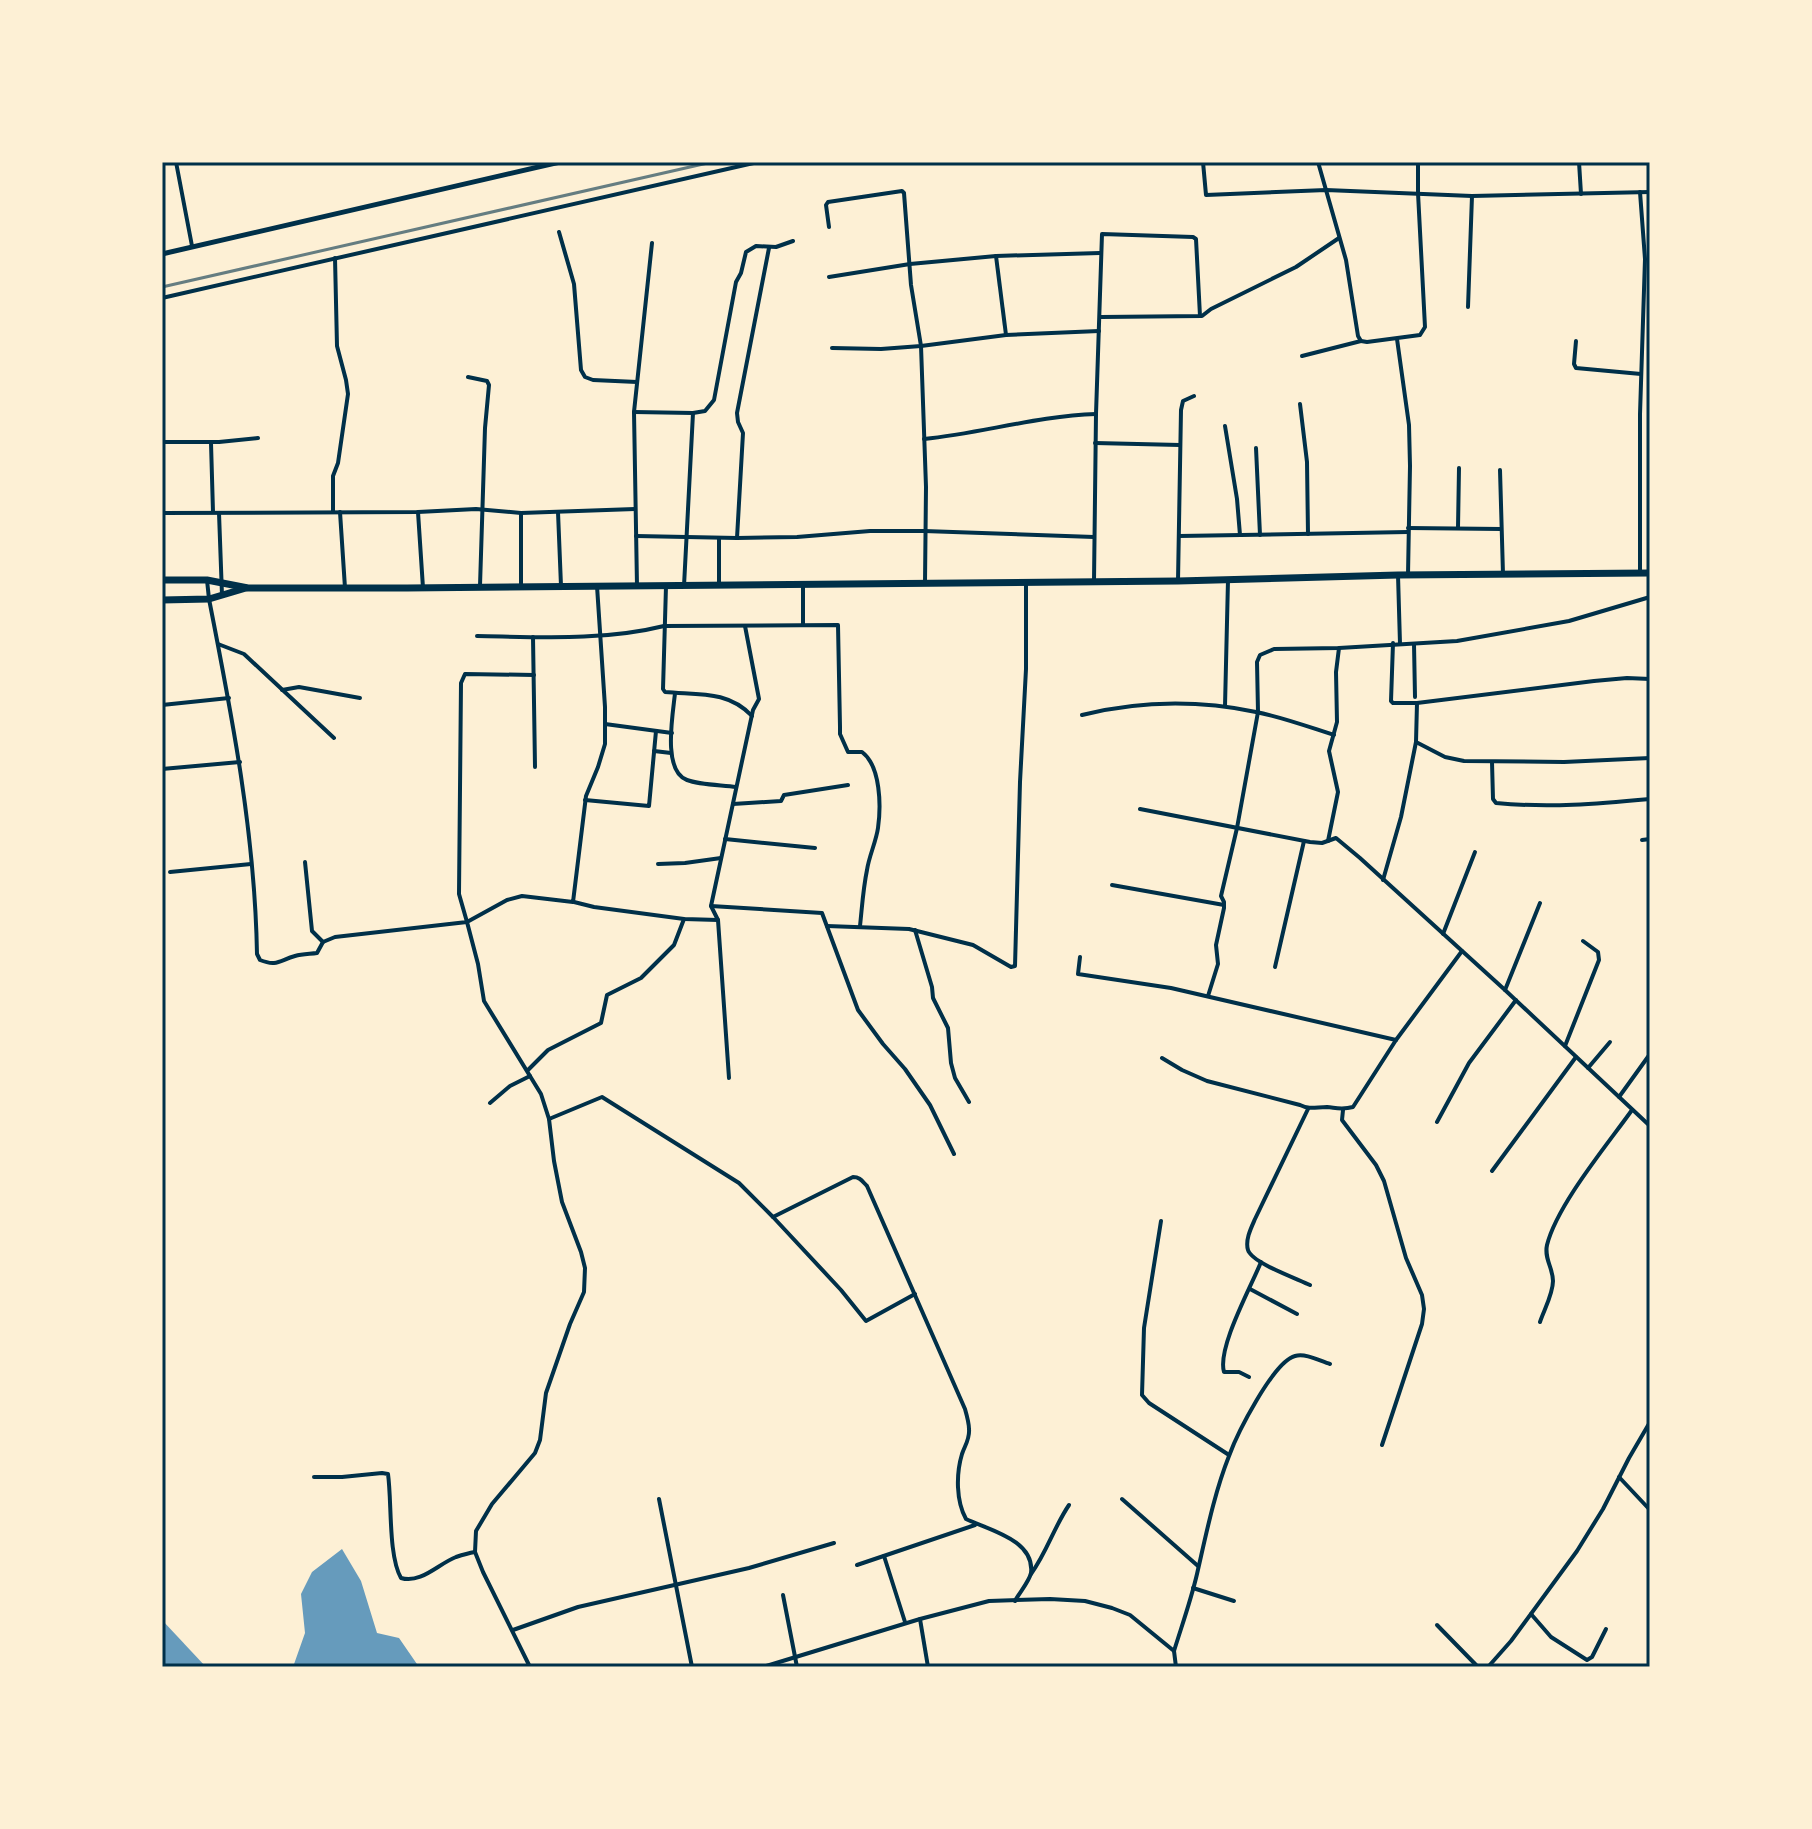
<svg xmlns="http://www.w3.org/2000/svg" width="1812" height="1829" font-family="'Alegreya Sans',sans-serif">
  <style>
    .water { fill: #669bbc }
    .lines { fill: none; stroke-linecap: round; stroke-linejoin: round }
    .minor { stroke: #003049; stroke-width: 4 }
    .tertiary { stroke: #003049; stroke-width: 5 }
    .trunk { stroke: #003049; stroke-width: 7 }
    .rail { stroke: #657d81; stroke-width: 3 }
    .neatline { fill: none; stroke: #003049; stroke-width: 3 }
  </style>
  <rect width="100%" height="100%" fill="#fdf0d5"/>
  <!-- water -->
  <g class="water">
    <path d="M342 1549 361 1581 377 1633 399 1638 419 1667H293L305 1633 301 1594 312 1572Z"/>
    <path d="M162 1620 206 1667H162Z"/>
  </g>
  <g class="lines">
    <!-- minor -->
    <g class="minor">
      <path d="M176 162 192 246"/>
      <path d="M1203 162 1206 195 1326 190 1472 196 1650 192"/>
      <path d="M1318 162 1346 260 1358 336 1361 341 1367 342 1420 335 1425 327 1418 193V162"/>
      <path d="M1579 162 1581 194"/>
      <path d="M829 227 826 205 828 202 902 191 904 193 911 285 921 346 926 487 925 583"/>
      <path d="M559 232 574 284 581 370 585 377 593 380 637 382"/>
      <path d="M996 256 1006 335"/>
      <path d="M829 277 910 264 996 256 1100 253"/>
      <path d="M162 298 758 162"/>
      <path d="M1468 307 1472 196"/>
      <path d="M1101 317 1202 316 1211 309 1296 267 1339 238"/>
      <path d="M1397 339 1409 425 1410 466 1408 575"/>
      <path d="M1576 341 1574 364 1576 368 1641 374"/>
      <path d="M832 348 881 349 921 346 1006 335 1099 331"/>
      <path d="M1302 356 1361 341"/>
      <path d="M468 377 487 381 489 385 485 428 480 586"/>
      <path d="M1300 404 1307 462 1308 534"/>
      <path d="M634 412 693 413 705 411 714 400 736 282 741 273 746 252 756 246 776 247 793 241"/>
      <path d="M1225 426 1237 499 1240 535"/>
      <path d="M924 439C982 433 1038 416 1096 414"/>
      <path d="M162 442H219L258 438"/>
      <path d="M211 443 213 512"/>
      <path d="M1095 443 1180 445"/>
      <path d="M1256 448 1260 535"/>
      <path d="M1500 470 1503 574"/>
      <path d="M333 512V476L338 463 348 394 346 380 337 346 335 258"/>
      <path d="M340 512 345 588"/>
      <path d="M418 512 423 588"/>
      <path d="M558 512 561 586"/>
      <path d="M162 513 418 512 476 509 521 513 635 509"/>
      <path d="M219 513 222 595"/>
      <path d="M521 513V587"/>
      <path d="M1408 528 1501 529"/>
      <path d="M1458 528 1459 468"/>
      <path d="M636 536 737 538 797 537 870 531H924L1094 537"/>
      <path d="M1179 536 1408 532"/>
      <path d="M719 538V583"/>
      <path d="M737 538 743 433 738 422 737 413 769 248"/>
      <path d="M1640 573V414L1645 259 1640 192"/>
      <path d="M1398 575 1400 644"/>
      <path d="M207 580 209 599C232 716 255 834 257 954L260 960C277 967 280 960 295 956 302 954 310 954 317 953L323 942 335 937 467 922 459 894 461 683 465 674 534 675"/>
      <path d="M1094 581 1096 414 1102 234 1193 237 1196 239 1200 316"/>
      <path d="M1178 581 1181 410 1183 401 1194 396"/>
      <path d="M803 585V624"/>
      <path d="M637 586 634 412 652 243"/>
      <path d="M666 586 663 689 665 692C697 695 728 690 752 716"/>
      <path d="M684 586 693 413"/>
      <path d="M477 636C539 637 604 641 664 626L838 625 840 727V734L848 752H862C881 766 881 807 878 828 876 842 869 856 867 870 863 889 862 908 860 926"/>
      <path d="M533 637 535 767"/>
      <path d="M1393 643 1391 701 1393 703H1417L1594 681 1627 678 1650 679"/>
      <path d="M218 644 244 654 334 738"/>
      <path d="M1414 644 1415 697"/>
      <path d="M282 690 299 687 360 698"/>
      <path d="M675 693C673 714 662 771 687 780 700 785 722 785 736 787"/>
      <path d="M162 705 229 698"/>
      <path d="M1225 706 1228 580"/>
      <path d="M1082 715C1139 701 1198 700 1256 712 1282 717 1309 727 1334 735"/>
      <path d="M605 724 672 733"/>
      <path d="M1416 742 1445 757 1464 761 1564 762 1650 758"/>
      <path d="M654 751 671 753"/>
      <path d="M1492 762 1493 799 1496 803C1549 808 1597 804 1650 799"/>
      <path d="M162 769 240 762"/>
      <path d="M585 800 649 806 656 731"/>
      <path d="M733 804 781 801 784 795 848 785"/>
      <path d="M1140 809 1310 842 1322 843 1336 838 1360 858 1505 990 1650 1126"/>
      <path d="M725 839 815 848"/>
      <path d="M1642 840 1650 839"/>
      <path d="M1328 841 1338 792 1329 751 1337 722 1336 672 1339 648"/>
      <path d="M305 862 312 931 323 942"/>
      <path d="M658 864 685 863 721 858"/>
      <path d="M170 872 251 864"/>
      <path d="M1383 880 1401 817 1416 742 1417 703"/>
      <path d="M1112 885 1224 905"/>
      <path d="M574 902 594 907 684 919 718 920"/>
      <path d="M711 906 822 913 858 1010 883 1044 905 1069 930 1105 954 1154"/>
      <path d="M827 926 909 929 973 945 1011 967 1015 966 1020 782 1026 669V582"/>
      <path d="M915 930 932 987 933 998 948 1028 951 1063 955 1078 969 1102"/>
      <path d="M1443 934 1475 852"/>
      <path d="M1080 957 1078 974 1171 988 1396 1040"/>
      <path d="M1275 967 1304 841"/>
      <path d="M1505 990 1540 903"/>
      <path d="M1208 996 1218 964 1216 945 1224 908V902L1221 896 1237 828 1258 712 1257 662 1260 655 1274 649 1339 648 1457 641 1569 621 1650 597"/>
      <path d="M1565 1046 1599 960 1598 952 1583 941"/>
      <path d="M1162 1058 1182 1070 1207 1081 1300 1105C1310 1110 1316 1107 1327 1107 1337 1108 1342 1110 1353 1107L1396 1040 1462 951"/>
      <path d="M1588 1068 1610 1042"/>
      <path d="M528 1070 548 1050 601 1023 607 995 641 978 674 945 684 919"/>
      <path d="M729 1078 718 920 711 906 753 710 759 699 745 626"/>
      <path d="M1619 1097 1650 1054"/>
      <path d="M490 1103 510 1086 530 1076"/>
      <path d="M1308 1109 1255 1219C1251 1228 1245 1240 1248 1250 1252 1263 1298 1279 1310 1285"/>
      <path d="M1343 1110 1342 1120 1376 1165 1384 1181 1406 1258 1422 1295 1424 1309 1422 1324 1382 1445"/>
      <path d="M549 1119 602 1097 739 1183 773 1217 853 1177C860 1177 862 1181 867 1186L965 1409C967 1416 969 1423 969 1429 970 1439 965 1445 962 1454 956 1474 956 1501 966 1519 989 1530 1035 1540 1031 1573 1029 1582 1019 1593 1015 1601"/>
      <path d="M1437 1122 1469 1063 1516 1000"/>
      <path d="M1492 1171 1576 1057"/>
      <path d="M773 1217 841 1290 866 1321 915 1294"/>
      <path d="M1161 1221 1144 1328 1142 1395 1149 1403 1229 1455"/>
      <path d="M1250 1289 1297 1314"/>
      <path d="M1540 1322C1544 1310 1553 1294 1553 1281 1553 1268 1544 1259 1547 1245 1557 1205 1607 1145 1632 1110"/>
      <path d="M1249 1377 1239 1372H1224C1217 1348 1251 1287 1261 1262"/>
      <path d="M314 1477H342L382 1473 388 1474C392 1502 388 1555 401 1578 421 1584 438 1564 456 1557 462 1555 469 1553 475 1552"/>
      <path d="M1619 1477 1650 1510"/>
      <path d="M659 1499 692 1667"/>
      <path d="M1122 1499 1198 1566"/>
      <path d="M884 1556 905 1622"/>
      <path d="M857 1565 975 1525"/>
      <path d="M1031 1574C1047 1552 1054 1527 1069 1505"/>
      <path d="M1193 1588 1234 1601"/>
      <path d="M783 1595 797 1667"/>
      <path d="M1531 1614 1551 1637 1587 1660 1592 1657 1606 1629"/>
      <path d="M920 1619 928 1667"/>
      <path d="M1437 1625 1478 1667"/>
      <path d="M513 1630 578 1607 749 1568 834 1543"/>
      <path d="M1174 1651C1182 1625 1191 1600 1197 1574 1206 1535 1214 1494 1229 1456 1237 1434 1273 1362 1295 1356 1306 1353 1320 1361 1330 1364"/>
      <path d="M530 1667 483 1572 475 1552 476 1531 492 1504 535 1453 540 1440 546 1393 570 1324 584 1292 585 1268 581 1252 562 1202 554 1161 549 1119 541 1094 484 1001 478 964 467 922 507 900 522 896 573 902 586 796 598 767 605 744V707L597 586"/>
      <path d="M763 1667 920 1619 989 1601 1050 1599 1085 1601 1112 1608 1130 1615 1174 1651 1176 1667"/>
      <path d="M1488 1667 1511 1641 1577 1551 1603 1509 1629 1458 1650 1422"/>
      <path d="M1649 1667 1650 1655"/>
    </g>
    <!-- tertiary -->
    <path class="tertiary" d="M162 254 560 162"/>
    <!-- trunk -->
    <g class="trunk">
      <path d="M162 580H207L248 588H407L1178 581 1398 575 1650 573"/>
      <path d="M162 600 209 599 246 588"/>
    </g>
    <!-- rail -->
    <path class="rail" d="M162 287 712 162"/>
  </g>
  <!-- border -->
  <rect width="1812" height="1829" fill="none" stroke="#fdf0d5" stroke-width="328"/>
  <rect x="164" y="164" width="1484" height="1501" class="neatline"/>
</svg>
